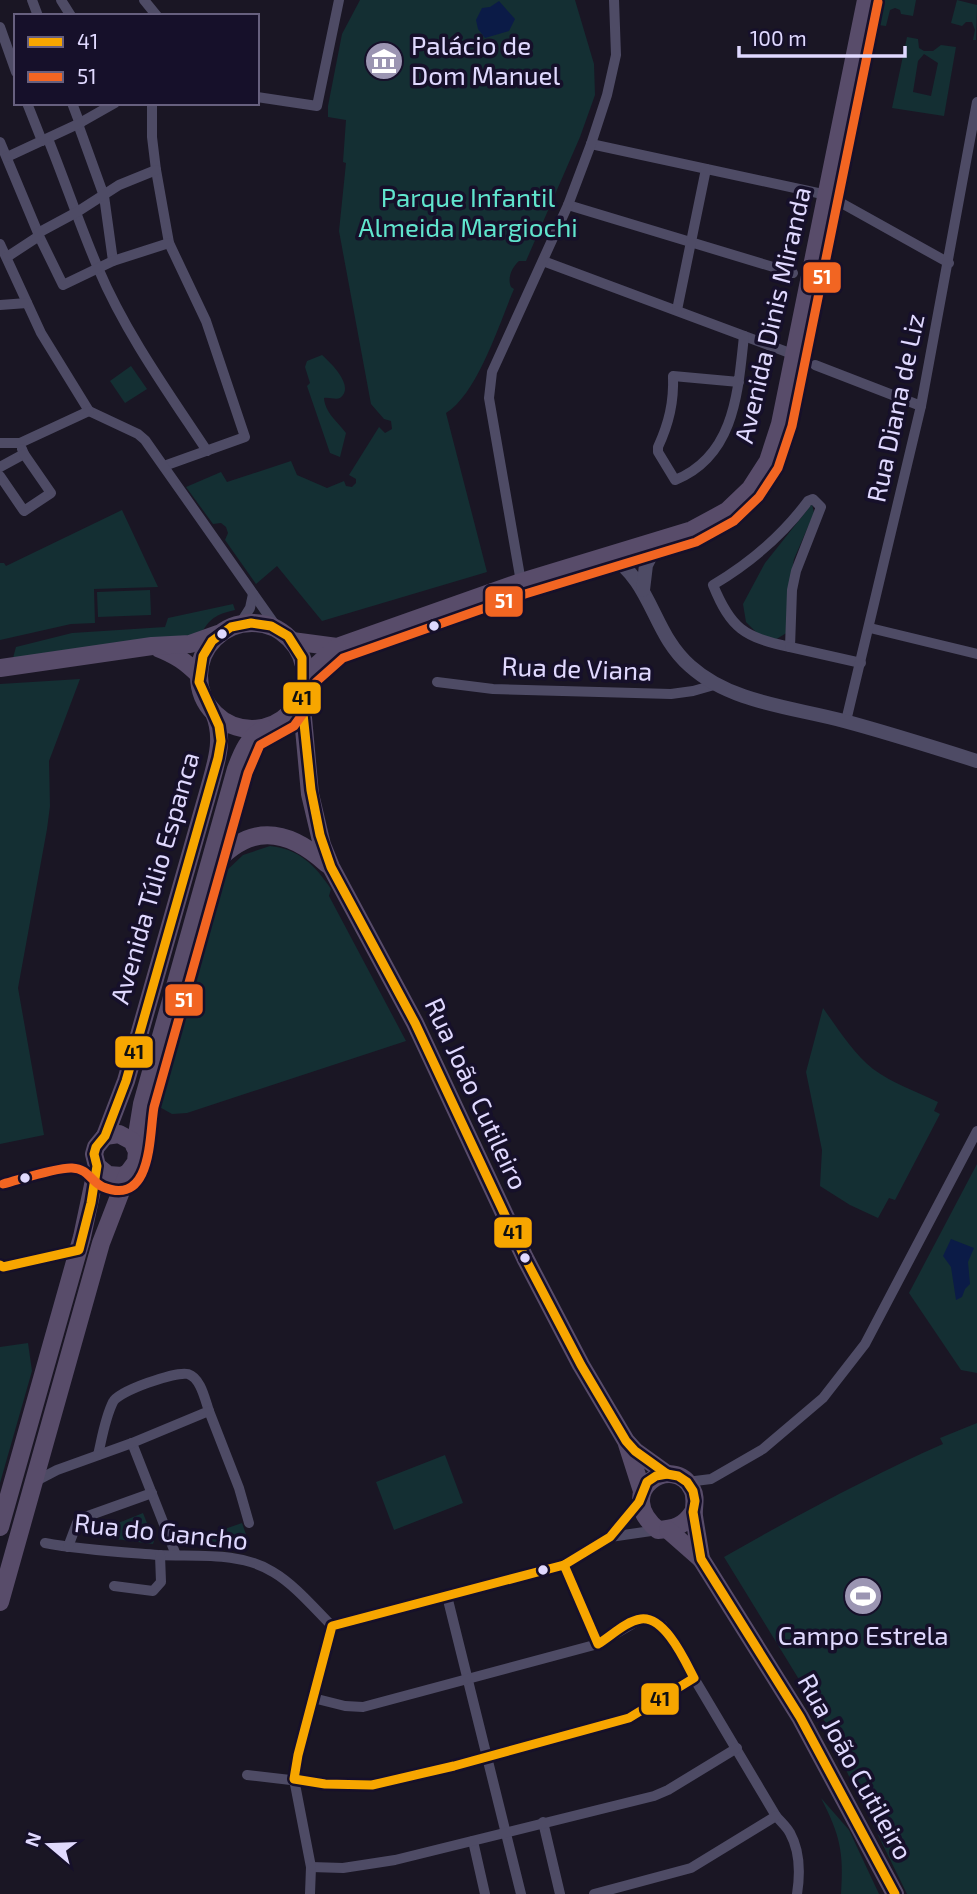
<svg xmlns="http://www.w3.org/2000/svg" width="977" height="1894" font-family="'Exo 2',sans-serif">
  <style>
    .green { fill: #142f33; fill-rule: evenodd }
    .water { fill: #0b1b47 }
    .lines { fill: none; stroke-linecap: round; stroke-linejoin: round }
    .minor { stroke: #4e4b65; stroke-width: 10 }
    .tertiary { stroke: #4e4b65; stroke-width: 14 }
    .primary { stroke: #584c6a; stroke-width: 18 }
    .bus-1-casing { stroke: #16102a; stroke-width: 14 }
    .bus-2-casing { stroke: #16102a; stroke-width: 14 }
    .bus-1 { stroke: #f7a600; stroke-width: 9 }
    .bus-2 { stroke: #f26522; stroke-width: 9 }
    .bus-dot { fill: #e0d9ff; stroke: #16102a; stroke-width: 2.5 }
    .labels { text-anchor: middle; stroke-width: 7; stroke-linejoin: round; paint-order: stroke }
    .poi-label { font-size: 26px; fill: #e0d9ff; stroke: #16102a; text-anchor: start }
    .park-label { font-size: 26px; fill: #60e4cd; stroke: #16102a }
    .street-label { font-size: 26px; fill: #e0d9ff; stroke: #16102a }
    .line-badge { stroke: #16102a; stroke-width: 2.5 }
    .badge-label { font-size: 19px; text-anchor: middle; font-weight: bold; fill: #fff }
    .pale-badge-label { font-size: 19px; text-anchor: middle; font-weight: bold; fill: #111 }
  </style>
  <rect width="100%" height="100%" fill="#1a1624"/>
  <!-- green -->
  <g class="green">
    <path d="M360 0H575L594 64 595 95 580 137 526 261H519C512 267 507 278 511 287L514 289C499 324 478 393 446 413L487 572 322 621 277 566 256 584 225 540 228 533 226 527 221 523 213 524 186 487 221 472 227 482 291 461 297 475 327 488 344 481 346 486 352 487 356 483V479L349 475 379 427 385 433 392 429 391 421 384 419 371 404 339 231 346 163 343 162 346 120 328 117V106L342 34Z"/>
    <path d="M884 0H916L913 16 901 14 900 10 895 8 890 10 886 26 878 25Z"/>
    <path d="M957 0 977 5 976 40H973L975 30 972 22H966L962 26 951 23Z"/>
    <path d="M907 37 918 39 919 48 924 51H933L941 45 956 47 944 116 892 108ZM924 54 938 63 931 96 913 92 918 61Z"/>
    <path d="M322 355C330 362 356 387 340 398 336 400 329 397 324 398 325 413 338 422 346 433L340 457 330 453 307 386 310 383 305 367 307 361Z"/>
    <path d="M131 366 147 389 125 403 110 381Z"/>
    <path d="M812 504 814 513 794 559 787 598 788 632 775 640 759 635 746 622 743 604 765 563Z"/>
    <path d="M122 510 158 587 94 589 95 623 71 624 0 640V563H4L6 566Z"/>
    <path d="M150 590 151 615 98 617 97 592Z"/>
    <path d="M233 604 235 610C218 614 211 617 202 632L182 638 13 658 16 647 72 633 165 627 168 618Z"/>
    <path d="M80 679 49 761 50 806 47 829 18 988 44 1135 0 1144V684Z"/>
    <path d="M270 846C299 849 315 865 331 889L329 896 406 1041 187 1113 172 1114 156 1105 222 875 243 855Z"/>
    <path d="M823 1008C838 1029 853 1053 873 1069 892 1083 917 1092 938 1102L934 1111 940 1114 895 1200 889 1198 878 1218 850 1205 820 1186 822 1150 806 1072Z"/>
    <path d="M977 1164V1373L961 1370 909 1293Z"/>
    <path d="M28 1343 32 1371 0 1483V1347Z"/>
    <path d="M977 1423V1894H907L846 1770 827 1739 833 1735 724 1557C796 1516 868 1477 943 1444L940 1438Z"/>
    <path d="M445 1455 463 1503 394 1530 376 1482Z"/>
    <path d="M143 1513 154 1541 153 1544 93 1536 91 1534Z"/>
    <path d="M242 1523 248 1540 244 1548 187 1542Z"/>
    <path d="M821 1798 849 1830 879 1894H841C844 1852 840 1835 821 1798Z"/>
  </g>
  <!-- water -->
  <g class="water">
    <path d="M499 1 515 19 509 31 485 38 478 29 476 20 482 8 490 7Z"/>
    <path d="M951 1239 974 1248 968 1262 970 1284 965 1289 962 1297 956 1300 951 1267 943 1256Z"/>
  </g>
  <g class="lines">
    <!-- minor -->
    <g class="minor">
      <path d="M32 0 38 16"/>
      <path d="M61 0 71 16"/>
      <path d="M144 0 157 16"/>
      <path d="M0 27 16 72"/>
      <path d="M257 97 317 106 339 0"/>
      <path d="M27 103 42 141"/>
      <path d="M72 103 80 124"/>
      <path d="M152 103V137L156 170 169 243 206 321 245 437 164 466"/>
      <path d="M78 124 104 196 113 261"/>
      <path d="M48 139C65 181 80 226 98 268 126 334 168 392 207 451"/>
      <path d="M0 142 38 233"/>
      <path d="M591 144 827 195 949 263"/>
      <path d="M7 157 78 124 115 103"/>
      <path d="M568 205 793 273"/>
      <path d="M39 236 63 285 113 261 169 243"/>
      <path d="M0 244 41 333 89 411 138 434 145 440 278 629"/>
      <path d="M7 257 39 236 38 233 77 212 119 185 156 170"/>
      <path d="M543 261 795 355"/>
      <path d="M0 305 27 303"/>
      <path d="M677 310 706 169"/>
      <path d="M815 365 921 406"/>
      <path d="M739 382 673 376C674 402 669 423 658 447V452L675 480C735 456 738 391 744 336"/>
      <path d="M0 443H20L89 411"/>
      <path d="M0 467 24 454 22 449"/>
      <path d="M0 476 24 511 51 493 24 454"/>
      <path d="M813 499 821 507 796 571 792 590 790 647C744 637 731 629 713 585 750 563 782 536 808 501Z"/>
      <path d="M521 582 489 398 492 372 568 205 591 144 607 95 616 55 614 0"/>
      <path d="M240 624 250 608 253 594"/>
      <path d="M870 628 977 654"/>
      <path d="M790 647 861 663"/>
      <path d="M437 682 493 689 671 694 693 691 714 685"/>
      <path d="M846 721 921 406 977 102"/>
      <path d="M132 1443 176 1555"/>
      <path d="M98 1455C102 1438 105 1418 113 1402 118 1391 176 1371 188 1374 201 1378 205 1400 209 1411"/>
      <path d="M34 1482 57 1470 132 1443 209 1411 239 1488 249 1523"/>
      <path d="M687 1482 711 1479 763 1449 823 1398 865 1344 977 1131"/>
      <path d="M610 1537 658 1530"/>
      <path d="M45 1543C82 1550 120 1552 158 1555 194 1557 240 1551 273 1572 295 1585 314 1608 332 1626"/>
      <path d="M68 1547 77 1523 85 1517 152 1493"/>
      <path d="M564 1565 598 1644"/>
      <path d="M114 1586 153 1591 161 1582 160 1555"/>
      <path d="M447 1596 521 1894"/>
      <path d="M332 1626 564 1565 610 1537 639 1502"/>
      <path d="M313 1698 345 1706 363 1707 598 1644 641 1619 653 1621 663 1626 776 1816C780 1821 787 1827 790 1833 800 1851 800 1875 797 1894"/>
      <path d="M247 1775 325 1784 372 1785 454 1766 629 1718 694 1678"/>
      <path d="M543 1822 560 1894"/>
      <path d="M473 1841 485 1894"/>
      <path d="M311 1867 343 1868 395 1860 654 1796 668 1790 737 1748"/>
      <path d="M310 1894 311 1867 294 1779 298 1755 332 1626"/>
      <path d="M594 1894 691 1868 776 1816"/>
    </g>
    <!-- tertiary -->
    <g class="tertiary">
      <path d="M609 555C653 582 652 633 690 666 731 703 792 707 844 721 889 733 933 747 977 761"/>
      <path d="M643 590 646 565 658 541"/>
    </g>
    <!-- primary -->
    <g class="primary">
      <circle cx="252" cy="676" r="53"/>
      <path d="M292 641 337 647 521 582 692 530 727 511 750 489 768 461 780 424 866 0"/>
      <path d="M158 648C176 655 186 662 199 675"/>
      <path d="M0 668 152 646 190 644 218 634"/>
      <path d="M305 676 337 647"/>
      <path d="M301 696 310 794 322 845 331 867 415 1023 525 1258 581 1365 626 1441 635 1451 667 1474"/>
      <path d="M211 868C248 823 286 827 327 864"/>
      <path d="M135 1147 142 1104 236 769C243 750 248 739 264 728"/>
      <path d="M128 1173 122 1176 108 1175 97 1166 94 1154 96 1147 105 1136 126 1081 209 789C216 763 225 739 214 713"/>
      <path d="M627 1444 642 1491"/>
      <path d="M693 1512C684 1526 674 1529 658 1530 611 1491 674 1452 692 1489 697 1498 693 1507 694 1516 696 1530 699 1545 701 1559"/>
      <path d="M0 1527 82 1237 97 1166"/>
      <path d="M668 1530 701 1559 800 1717 895 1894"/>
      <path d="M0 1602 101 1243 128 1173 136 1162 137 1151 132 1141 119 1134 105 1136"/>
    </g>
    <defs>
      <g id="bus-1">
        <path d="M0 1265 3 1267 79 1250 91 1203 97 1166 94 1154 96 1147 105 1136 126 1081 218 758 221 741 219 726 199 682 203 656 212 641 231 627 251 623 271 626 288 636 302 658V704L311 790 320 835 331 867 415 1023 525 1258 581 1365 626 1441 635 1451 667 1474"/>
        <path d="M564 1565 598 1644C611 1636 626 1621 641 1619 665 1616 685 1661 694 1678L629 1718 454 1766 372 1785 325 1784 294 1779 298 1755 332 1626Z"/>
        <path d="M564 1565 610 1537 639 1502 647 1482 656 1476 667 1474 678 1476 687 1482 693 1491 695 1501 693 1512 701 1559 800 1717 895 1894"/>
      </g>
      <path id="bus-2" d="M3 1184C19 1180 57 1167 72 1168 89 1169 90 1181 103 1187 153 1207 149 1135 154 1107L248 773 260 745 294 726 312 701 316 682 343 658 525 594 696 542 734 521 759 497 778 468 792 426 878 2"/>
    </defs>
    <!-- bus-1 casing -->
    <use href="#bus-1" class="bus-1-casing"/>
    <!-- bus-2 casing -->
    <use href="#bus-2" class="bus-2-casing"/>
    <!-- bus-1 -->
    <use href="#bus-1" class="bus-1"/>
    <!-- bus-2 -->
    <use href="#bus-2" class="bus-2"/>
  </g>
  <!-- icons -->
  <defs>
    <symbol id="museum-disc" viewBox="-11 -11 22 22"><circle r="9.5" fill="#9b95b2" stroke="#16102a"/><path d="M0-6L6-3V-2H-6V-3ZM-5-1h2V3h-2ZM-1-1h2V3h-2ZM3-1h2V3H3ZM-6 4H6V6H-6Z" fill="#fff"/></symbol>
    <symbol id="stadium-disc" viewBox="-11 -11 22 22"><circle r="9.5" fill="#9b95b2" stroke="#16102a"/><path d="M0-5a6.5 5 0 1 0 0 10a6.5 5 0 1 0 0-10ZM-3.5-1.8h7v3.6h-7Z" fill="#fff"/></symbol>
  </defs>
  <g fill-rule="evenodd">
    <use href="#museum-disc" x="362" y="39" width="44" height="44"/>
    <use href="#stadium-disc" x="841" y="1574" width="44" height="44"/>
  </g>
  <!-- markers -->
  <g class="bus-dot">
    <circle cx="434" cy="626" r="6"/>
    <circle cx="222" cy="634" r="6"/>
    <circle cx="25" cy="1178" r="6"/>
    <circle cx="525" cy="1258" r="6"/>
    <circle cx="543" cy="1570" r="6"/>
  </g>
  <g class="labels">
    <!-- poi labels -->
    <g class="poi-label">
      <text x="411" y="55">Palácio de<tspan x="411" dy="30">Dom Manuel</tspan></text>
      <text x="863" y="1645" text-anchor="middle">Campo Estrela</text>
    </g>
    <!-- park labels -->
    <g class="park-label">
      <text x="468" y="207">Parque Infantil<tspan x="468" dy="30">Almeida Margiochi</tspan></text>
    </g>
    <!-- street labels -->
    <g class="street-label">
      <text transform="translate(773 315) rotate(-77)" y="9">Avenida Dinis Miranda</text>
      <text transform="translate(896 408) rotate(-78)" y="9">Rua Diana de Liz</text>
      <text transform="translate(577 669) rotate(2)" y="9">Rua de Viana</text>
      <text transform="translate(155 878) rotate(-74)" y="9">Avenida Túlio Espanca</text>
      <text transform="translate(476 1094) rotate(65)" y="9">Rua João Cutileiro</text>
      <text transform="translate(161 1532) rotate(6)" y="9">Rua do Gancho</text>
      <text transform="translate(855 1767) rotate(61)" y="9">Rua João Cutileiro</text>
    </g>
  </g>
  <g class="line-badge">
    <rect x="802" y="261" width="40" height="33" rx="7" fill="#f26522"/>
    <rect x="484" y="585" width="40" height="33" rx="7" fill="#f26522"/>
    <rect x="282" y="681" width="40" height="34" rx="7" fill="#f7a600"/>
    <rect x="164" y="983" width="40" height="34" rx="7" fill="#f26522"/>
    <rect x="114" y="1035" width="40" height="34" rx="7" fill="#f7a600"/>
    <rect x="493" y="1216" width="40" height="33" rx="7" fill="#f7a600"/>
    <rect x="640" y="1682" width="40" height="34" rx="7" fill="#f7a600"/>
  </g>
  <g class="badge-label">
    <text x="822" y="284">51</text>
    <text x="504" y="608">51</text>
    <text x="184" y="1007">51</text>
  </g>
  <g class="pale-badge-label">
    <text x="302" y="705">41</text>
    <text x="134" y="1059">41</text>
    <text x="513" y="1239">41</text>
    <text x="660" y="1706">41</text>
  </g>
  <!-- legend -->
  <rect x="14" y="14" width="245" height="91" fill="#16102a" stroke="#67607f" stroke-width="2"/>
  <rect x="28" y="37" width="35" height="10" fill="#f7a600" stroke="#67607f" stroke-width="2"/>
  <text x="77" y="49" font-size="21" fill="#e0d9ff">41</text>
  <rect x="28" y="72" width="35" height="10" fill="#f26522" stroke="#67607f" stroke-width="2"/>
  <text x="77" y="84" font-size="21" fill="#e0d9ff">51</text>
  <!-- north arrow -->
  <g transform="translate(49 1845) rotate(289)" stroke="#16102a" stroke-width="5" paint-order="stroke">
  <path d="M0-5L12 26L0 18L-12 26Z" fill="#e0d9ff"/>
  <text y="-10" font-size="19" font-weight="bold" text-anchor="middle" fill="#e0d9ff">N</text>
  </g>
  <!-- scale -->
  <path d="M739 46v10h166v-10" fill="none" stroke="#e0d9ff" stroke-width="3.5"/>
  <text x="750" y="46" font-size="21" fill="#e0d9ff" stroke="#16102a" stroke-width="5" paint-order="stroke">100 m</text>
</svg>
